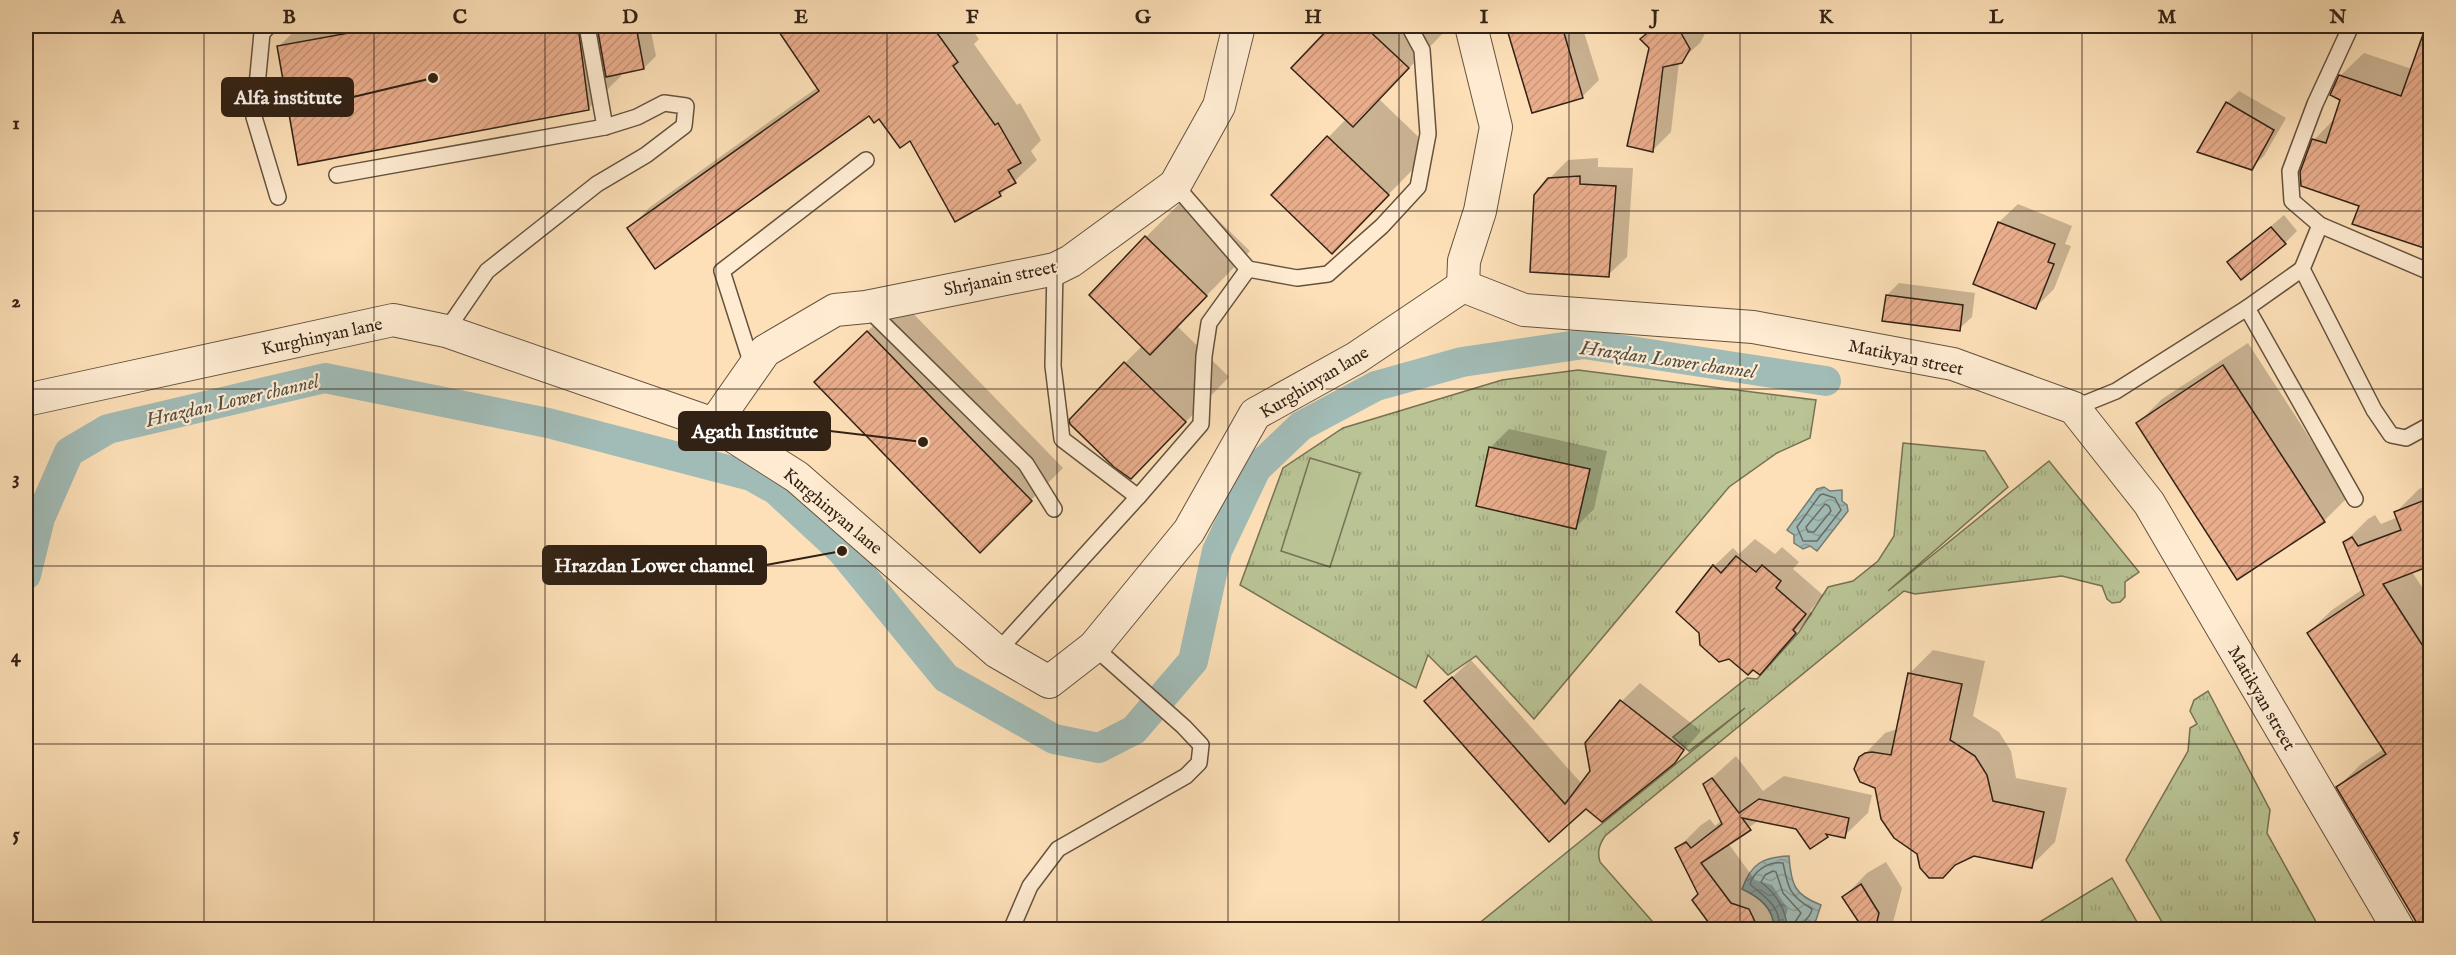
<svg xmlns="http://www.w3.org/2000/svg" width="2456" height="955" font-family="'IM FELL English',serif">
  <style>
    .grass { fill: url(#grass-tufts); stroke: #767254; stroke-width: 1.5 }
    .pitch { fill: #b9c394; stroke: #767254; stroke-width: 1.5 }
    .water { fill: url(#water-waves); stroke: #757e76; stroke-width: 1.5 }
    .shadow { fill: #0003 }
    .lines { fill: none; stroke-linecap: round; stroke-linejoin: round }
    .shore { stroke: #6a6e66; stroke-width: 1.5 }
    .canal { stroke: #a1bbb6; stroke-width: 30 }
    .building { fill: url(#building-hatch); stroke: #322215; stroke-width: 1.5 }
    .lane-casing { stroke: #65523e; stroke-width: 18 }
    .street-casing { stroke: #65523e; stroke-width: 34 }
    .lane { stroke: #feebd1; stroke-width: 15 }
    .street { stroke: #feebd1; stroke-width: 32 }
    .grid { fill: none; stroke: #322215; stroke-width: 1.5; stroke-opacity: 0.55 }
    .labels { text-anchor: middle; stroke-width: 4.5; stroke-linejoin: round; paint-order: stroke }
    .street-label { font-size: 18px; fill: #322215; stroke: #feebd1 }
    .water-label { font-size: 20px; font-style: italic; fill: #535045; stroke: #feebd1 }
    .leader { fill: none; stroke: #322215; stroke-width: 2 }
    .callout-dot { fill: #322215; stroke: #feebd1; stroke-width: 2 }
    .callout { fill: #322215; stroke: #322215; stroke-width: 2 }
    .callout-label { font-size: 20px; text-anchor: middle; font-weight: bold; fill: #fff }
    .neatline { fill: none; stroke: #322215; stroke-width: 2 }
    .grid-label { font-size: 20px; text-anchor: middle; font-weight: bold; fill: #322215 }
  </style>
  <defs>
    <pattern id="grass-tufts" width="24" height="20" patternUnits="userSpaceOnUse" patternTransform="scale(1.5)"><rect width="24" height="20" fill="#b9c394"/><path d="M3 7l-1-3M5 7V3M7 7l1-3M15 17l-1-3M17 17v-4M19 17l1-3" fill="none" stroke="#a0a77f"/></pattern>
    <pattern id="water-waves" width="16" height="10" patternUnits="userSpaceOnUse" patternTransform="scale(1.5)"><rect width="16" height="10" fill="#a1bbb6"/><path d="M0 5q4-4 8 0t8 0" fill="none" stroke="#8ba09c"/></pattern>
    <pattern id="building-hatch" width="6" height="6" patternUnits="userSpaceOnUse" patternTransform="scale(1.5)"><rect width="6" height="6" fill="#eaae8d"/><path d="M-1 1l2-2M0 6l6-6M5 7l2-2" fill="none" stroke="#c99579"/></pattern>
  </defs>
  <rect width="100%" height="100%" fill="#fde0b8"/>
  <filter id="stains"><feTurbulence type="fractalNoise" baseFrequency=".00333" numOctaves="4"/><feColorMatrix values="0 0 0 0 .2 0 0 0 0 .09 0 0 0 0 .02 0 0 0 .5 -.17"/></filter>
  <radialGradient id="worn" r=".72"><stop offset=".6" stop-color="#630" stop-opacity="0"/><stop offset="1" stop-color="#630" stop-opacity=".3"/></radialGradient>
  <!-- grass -->
  <g class="grass">
    <path d="M1578 370 1816 400 1810 438 1777 453 1729 487 1534 719 1476 656 1448 675 1428 655 1416 688 1240 585 1283 468 1343 428 1502 380Z"/>
    <path d="M1903 443 1985 451 2008 487 1888 591 2049 461 2139 572 2125 582V597L2120 602 2112 603 2107 599 2102 586 2062 576 1915 594 1904 591 1605 836C1599 845 1597 852 1600 862L1659 929H1472L1745 708 1689 751 1673 737 1747 678 1757 679 1799 632 1828 587 1853 581 1878 561 1894 536Z"/>
    <path d="M2208 691 2270 810 2267 833 2320 929H2166L2126 860 2188 751 2190 728 2197 724 2190 711 2194 700Z"/>
    <path d="M2112 878 2141 929H2028Z"/>
  </g>
  <!-- pitch -->
  <path class="pitch" d="M1310 458 1360 473 1330 567 1281 551Z"/>
  <!-- water -->
  <g class="water">
    <path d="M1824 487 1830 491 1842 490V501L1847 505 1848 511 1817 551 1810 546 1803 549 1794 543V535L1787 530 1817 489Z"/>
    <path d="M1789 856C1791 884 1794 895 1821 905L1816 920 1805 929H1774C1774 908 1759 897 1742 889 1751 864 1762 857 1789 856Z"/>
  </g>
  <!-- shadow -->
  <g class="shadow">
    <path d="M300 26H650L656 56 644 68 620 72 621 76 589 108 278 47Z"/>
    <path d="M776 26H969L979 39 974 44 1017 105 1020 103 1041 140 1031 151 1037 160 1000 195 880 116 869 114 629 229 650 207 818 87Z"/>
    <path d="M1333 26H1450L1379 99 1432 150 1332 252 1273 195 1346 119 1293 68Z"/>
    <path d="M1507 26H1582L1599 80 1582 97 1533 112Z"/>
    <path d="M1656 26H1705L1707 30 1700 43 1679 62 1671 132 1653 150 1650 47 1642 39Z"/>
    <path d="M2430 34V249L2354 223 2360 205 2314 140 2336 117 2342 100 2340 76 2364 53 2412 69 2426 46Z"/>
    <path d="M2239 91 2286 118 2264 156 2251 168 2227 103Z"/>
    <path d="M1598 158V167L1633 168 1627 257 1608 275 1549 179 1568 160Z"/>
    <path d="M1190 193 1250 251 1177 326 1229 377 1175 433 1125 363 1143 345 1146 237Z"/>
    <path d="M2018 204 2072 226 2065 244 2071 246 2054 289 2036 307 1975 283 1999 222Z"/>
    <path d="M2284 215 2297 231 2285 243 2229 262Z"/>
    <path d="M1899 283 1975 293 1972 317 1959 329 1887 295Z"/>
    <path d="M900 300 1063 468 980 551 848 350Z"/>
    <path d="M2248 343 2348 497 2324 521 2138 423 2162 399Z"/>
    <path d="M1509 429 1607 451 1594 509 1576 527 1490 448Z"/>
    <path d="M2430 484V565L2412 572 2430 599V930H2423L2338 787 2361 764 2384 749 2308 633 2332 610 2363 589 2345 542 2368 519 2375 515 2381 524 2398 517 2396 512 2419 489Z"/>
    <path d="M1755 539 1775 554 1782 547 1799 562 1793 569 1823 595 1810 611 1813 614 1759 673 1700 632 1678 612 1714 566 1733 548 1739 554Z"/>
    <path d="M1933 650 1985 661 1973 716 1999 732 2011 751 2016 778 2067 788 2055 842 2031 866 1974 854 1919 853 1876 787 1861 758 1885 733 1897 729 1909 674Z"/>
    <path d="M1471 660 1582 784 1592 771 1587 743 1622 701 1640 683 1701 731 1674 762 1586 807 1550 839 1426 701Z"/>
    <path d="M1736 756 1763 791 1784 776 1872 795 1868 813 1844 836 1829 834 1827 836 1759 820 1728 843 1755 880 1772 885 1788 909 1783 924 1787 930H1707L1703 925 1709 920 1700 894 1677 849 1701 825 1710 819 1715 826 1722 820 1704 785Z"/>
    <path d="M1886 862 1902 888 1891 930H1866L1844 897 1867 873Z"/>
  </g>
  <g class="lines">
    <!-- shore -->
    <g class="shore">
      <path d="M1823 494 1835 498 1841 510 1817 541H1803L1797 527 1820 495Z"/>
      <path d="M1825 504 1829 506 1831 511 1814 532H1808L1806 527Z"/>
      <path d="M1780 930C1780 904 1765 898 1750 884 1754 871 1768 861 1783 863 1788 889 1790 896 1812 909 1811 918 1802 920 1801 930"/>
      <path d="M1787 930C1787 909 1776 894 1761 882L1765 875 1773 871 1776 872 1783 893 1801 913 1795 922 1794 930"/>
    </g>
    <!-- canal -->
    <path class="canal" d="M26 575 40 518 69 452 108 429 325 378 548 423 751 476 776 490 842 551 946 678 1054 739 1099 748 1134 730 1193 661 1217 551 1256 469 1301 426 1376 386 1462 362 1584 344 1826 381"/>
  </g>
  <!-- building -->
  <g class="building">
    <path d="M387 26H578L589 110 298 165 277 46Z"/>
    <path d="M597 26H636L644 69 606 77Z"/>
    <path d="M775 26H932L958 62 953 66 995 125 998 123 1021 163 1008 170 1016 183 999 192 1001 196 955 222 910 141 900 148 879 119 874 123 869 116 655 269 627 228 819 91Z"/>
    <path d="M1331 26H1364L1409 68 1353 127 1291 68Z"/>
    <path d="M1506 26H1562L1583 98 1532 113Z"/>
    <path d="M1656 26H1677L1690 49 1682 63 1663 67 1653 152 1627 146 1649 48 1640 39Z"/>
    <path d="M2426 26H2430V250L2352 224 2359 206 2301 186 2300 172 2312 139 2326 143 2340 100 2330 95 2339 75 2401 96Z"/>
    <path d="M2226 102 2274 130 2252 170 2197 152Z"/>
    <path d="M1327 136 1389 195 1332 254 1271 195Z"/>
    <path d="M1580 176V184L1616 186 1609 277 1530 272 1534 195 1548 178Z"/>
    <path d="M1998 222 2055 244 2048 262 2054 264 2036 309 1973 284Z"/>
    <path d="M2271 227 2286 244 2241 280 2227 262Z"/>
    <path d="M1145 236 1207 296 1150 355 1089 295Z"/>
    <path d="M1886 295 1963 305 1960 331 1882 321Z"/>
    <path d="M867 331 1032 501 980 553 814 382Z"/>
    <path d="M1124 362 1186 422 1131 479 1114 467 1070 424 1069 420Z"/>
    <path d="M2223 365 2325 522 2237 580 2136 423Z"/>
    <path d="M1489 447 1590 469 1576 529 1476 506Z"/>
    <path d="M2430 498V566L2383 584 2430 657V930H2421L2336 787 2386 754 2307 633 2364 595 2343 542 2352 537 2358 546 2401 530 2394 512Z"/>
    <path d="M1736 556 1756 572 1762 565 1781 581 1776 588 1806 614 1793 630 1796 633 1760 675 1753 670 1748 675 1729 659 1719 662 1700 645 1699 633 1676 612 1713 565 1721 573Z"/>
    <path d="M1908 673 1962 684 1950 740 1975 756 1987 775 1993 801 2044 812 2032 868 1974 856 1955 865 1943 878H1929L1920 868 1917 854 1894 838 1881 819 1875 788 1860 782 1854 769 1859 757 1865 753 1872 752 1891 755Z"/>
    <path d="M1452 677 1565 804 1590 771 1585 743 1620 700 1684 750 1675 763 1602 822 1586 809 1549 842 1424 701Z"/>
    <path d="M1712 778 1739 813 1759 799 1849 818 1845 838 1826 834 1828 837 1810 849 1796 829 1742 818 1751 830 1701 863 1731 903 1749 909 1759 930H1714L1692 900 1698 894 1675 848 1686 842 1691 848 1722 824 1703 784Z"/>
    <path d="M1861 884 1879 913 1875 930H1864L1842 897Z"/>
  </g>
  <g class="lines">
    <defs>
      <g id="lane">
        <path d="M269 26 262 33 254 117 278 197"/>
        <path d="M587 26 605 127"/>
        <path d="M2351 26 2315 104 2290 171 2292 201 2320 225 2430 272"/>
        <path d="M337 175 605 127 637 117 664 103 686 106 684 126 646 155 597 184 487 271 446 331"/>
        <path d="M1175 185 1248 269 1297 278 1328 274 1382 226 1418 187 1428 134 1422 50 1409 26"/>
        <path d="M2320 225 2302 269 2374 410 2391 435 2406 438 2430 425"/>
        <path d="M1055 269 1053 366 1062 439 1138 497"/>
        <path d="M866 307 1026 464 1054 509"/>
        <path d="M2247 308 2355 499"/>
        <path d="M753 368 722 271 866 160"/>
        <path d="M2074 408 2116 391 2247 308 2302 269"/>
        <path d="M997 652 1138 497 1201 424 1204 356 1209 323 1248 269"/>
        <path d="M1011 930 1030 886 1058 849 1186 776 1199 763 1201 745 1184 727 1094 647"/>
      </g>
      <g id="street">
        <path d="M1463 286 1524 310 1753 327 1953 364 2074 408 2149 503 2399 930"/>
        <path d="M1463 286 1464 261 1480 211 1496 127 1471 26"/>
        <path d="M26 400 393 320 446 331 714 424 797 477 997 652 1049 682 1094 647 1189 531 1255 414 1356 358 1463 286"/>
        <path d="M714 424 765 351 835 310 866 307 1055 269 1071 261 1175 185 1219 106 1239 26"/>
      </g>
    </defs>
    <!-- lane casing -->
    <use href="#lane" class="lane-casing"/>
    <!-- street casing -->
    <use href="#street" class="street-casing"/>
    <!-- lane -->
    <use href="#lane" class="lane"/>
    <!-- street -->
    <use href="#street" class="street"/>
  </g>
  <!-- grid -->
  <path class="grid" d="M204 26V930M374 26V930M545 26V930M716 26V930M887 26V930M1057 26V930M1228 26V930M1399 26V930M1569 26V930M1740 26V930M1911 26V930M2082 26V930M2252 26V930M26 211H2430M26 389H2430M26 566H2430M26 744H2430"/>
  <g class="labels">
    <!-- street labels -->
    <g class="street-label">
      <text transform="translate(1000 278) rotate(-12)" y="6">Shrjanain street</text>
      <text transform="translate(322 336) rotate(-12)" y="6">Kurghinyan lane</text>
      <text transform="translate(1906 357) rotate(12)" y="6">Matikyan street</text>
      <text transform="translate(1314 382) rotate(-31)" y="6">Kurghinyan lane</text>
      <text transform="translate(833 511) rotate(40)" y="6">Kurghinyan lane</text>
      <text transform="translate(2262 698) rotate(60)" y="6">Matikyan street</text>
    </g>
    <!-- water labels -->
    <g class="water-label">
      <text transform="translate(1668 359) rotate(8)" y="7">Hrazdan Lower channel</text>
      <text transform="translate(232 400) rotate(-13)" y="7">Hrazdan Lower channel</text>
    </g>
  </g>
  <!-- callouts -->
  <path class="leader" d="M433 78L353 97M923 442L830 431M842 551L766 565"/>
  <g class="callout-dot">
    <circle cx="433" cy="78" r="6"/>
    <circle cx="923" cy="442" r="6"/>
    <circle cx="842" cy="551" r="6"/>
  </g>
  <g class="callout">
    <rect x="222" y="78" width="131" height="38" rx="6"/>
    <rect x="679" y="412" width="151" height="38" rx="6"/>
    <rect x="543" y="546" width="223" height="38" rx="6"/>
  </g>
  <g class="callout-label">
    <text x="288" y="104">Alfa institute</text>
    <text x="755" y="438">Agath Institute</text>
    <text x="654" y="572">Hrazdan Lower channel</text>
  </g>
  <!-- margin -->
  <rect width="2456" height="955" fill="none" stroke="#fde0b8" stroke-width="66"/>
  <rect x="33" y="33" width="2390" height="889" class="neatline"/>
  <g class="grid-label">
    <text x="118" y="23">A</text>
    <text x="289" y="23">B</text>
    <text x="460" y="23">C</text>
    <text x="630" y="23">D</text>
    <text x="801" y="23">E</text>
    <text x="972" y="23">F</text>
    <text x="1143" y="23">G</text>
    <text x="1313" y="23">H</text>
    <text x="1484" y="23">I</text>
    <text x="1655" y="23">J</text>
    <text x="1826" y="23">K</text>
    <text x="1996" y="23">L</text>
    <text x="2167" y="23">M</text>
    <text x="2338" y="23">N</text>
    <text x="16" y="129">1</text>
    <text x="16" y="307">2</text>
    <text x="16" y="484">3</text>
    <text x="16" y="662">4</text>
    <text x="16" y="840">5</text>
  </g>
  <rect width="100%" height="100%" filter="url(#stains)"/>
  <rect width="100%" height="100%" fill="url(#worn)"/>
</svg>
